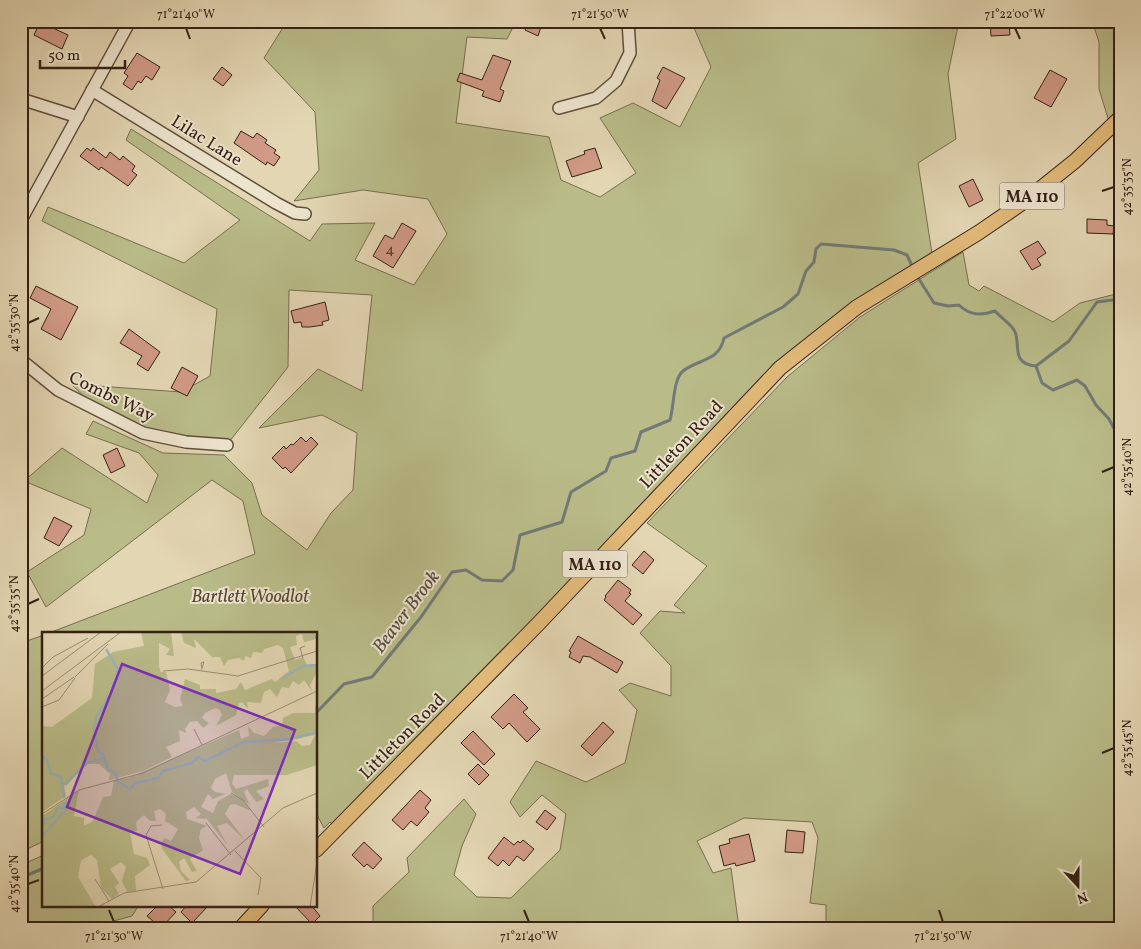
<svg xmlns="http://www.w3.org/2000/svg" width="1141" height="949" font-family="Vollkorn,serif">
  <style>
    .green { fill: #b9bc89; stroke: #776e4f }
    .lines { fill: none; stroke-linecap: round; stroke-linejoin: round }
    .stream { stroke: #727a77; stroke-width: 3 }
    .building { fill: #d19a86; stroke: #352015 }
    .minor-casing { stroke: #604e3c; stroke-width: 14 }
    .major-casing { stroke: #352015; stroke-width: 16 }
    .minor { stroke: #ede4ce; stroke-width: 11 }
    .major { stroke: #e2bb7a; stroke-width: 14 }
    .ticks { fill: none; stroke: #352015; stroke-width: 2 }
    .labels { text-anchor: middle; stroke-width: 4; stroke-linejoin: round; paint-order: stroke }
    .number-label { font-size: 15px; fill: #5c3e31 }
    .shield { fill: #ede4ce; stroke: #6c5b4c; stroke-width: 1 }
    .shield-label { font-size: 16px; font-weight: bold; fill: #352015 }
    .street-label { font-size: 18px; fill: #352015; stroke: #ede4ce }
    .park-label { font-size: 18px; font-style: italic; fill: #564732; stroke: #ede4ce }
    .water-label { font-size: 19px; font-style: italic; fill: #534d46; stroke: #ede4ce }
    .inset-river { fill: none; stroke: #9ab6b8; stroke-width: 2.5 }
    .inset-road { fill: none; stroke: #9d8d74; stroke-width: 1 }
    .view { fill: #7b2cbf; fill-opacity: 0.15; stroke: #7b2cbf; stroke-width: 2.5 }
    .inset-edge { fill: none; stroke: #352015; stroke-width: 2.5 }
    .neatline { fill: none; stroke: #352015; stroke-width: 2 }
    .ticks-label { font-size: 12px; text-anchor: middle; fill: #352015 }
  </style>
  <rect width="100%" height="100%" fill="#e3d6b3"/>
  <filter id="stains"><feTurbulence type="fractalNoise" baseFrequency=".004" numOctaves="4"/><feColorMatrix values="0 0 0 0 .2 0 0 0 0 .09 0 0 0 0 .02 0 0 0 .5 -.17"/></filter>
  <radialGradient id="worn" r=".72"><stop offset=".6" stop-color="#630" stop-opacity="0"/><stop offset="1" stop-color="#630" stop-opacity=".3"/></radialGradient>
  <!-- green -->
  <g class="green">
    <path d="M287 21H516L507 39 467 37 456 123 549 137 561 180 600 197 636 173 600 118 633 103 680 127 711 67 691 21H959L948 74 956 139 918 163 933 260 829 327 337 828 330 822 324 828 316 813V633H49L255 554 243 501 212 480 46 607 27 572 84 535 91 509 24 481 62 448 147 503 158 475 139 453 86 434 93 421 163 453 224 455 252 483 262 515 307 550 331 513 353 490 357 433 322 415 259 428 318 369 362 391 372 295 289 290 288 367 229 442 144 433 96 408 71 384 181 392 210 376 217 309 42 221 48 207 184 263 240 220 126 140 131 129 310 241 322 224 375 223 355 260 414 285 447 234 428 199 363 190 294 201 319 170 315 112 264 58Z"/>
    <path d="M1092 21H1120V118L1111 128 1099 89V42Z"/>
    <path d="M963 252 969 285 979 291 984 286 1053 322 1080 303 1120 293V928H826V905L810 903 818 838 812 822 744 818 697 841 713 873 731 868 739 928H373V906L409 872 407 858 464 799 476 814 462 846 454 875 477 897 511 898 560 850 566 814 542 795 520 817 510 802 536 761 586 782 625 763 637 710 619 690 630 683 671 696V666L640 633 660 611 685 613 674 605 707 566 647 523 787 377 860 317Z"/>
    <path d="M44 635V841L21 852V643Z"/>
    <path d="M44 855V905H139L132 916 106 923 102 928H21V865Z"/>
  </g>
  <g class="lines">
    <!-- stream -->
    <g class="stream">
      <path d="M917 276 934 303 948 306 959 305C969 315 980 316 995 311 1000 317 1011 324 1014 330 1022 342 1009 364 1036 366L1069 341 1097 302 1120 299"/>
      <path d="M1036 366 1042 383 1053 390 1077 380 1085 386 1096 405 1109 419 1120 440"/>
      <path d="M316 713 344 684 372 677 421 617 452 572 466 570 482 580 502 581 513 570 520 535 562 522 571 492 606 471 611 458 635 451 641 432 670 420C674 407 673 379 683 371 698 359 719 362 724 338L783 307 798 294 806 271 814 262 816 249 821 244 894 250 907 255 913 268"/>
      <path d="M21 878 44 868"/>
    </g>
  </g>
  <!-- building -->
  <g class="building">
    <path d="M529 21H543L538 36 525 30Z"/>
    <path d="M990 21H1009L1010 35 991 36Z"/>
    <path d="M40 22 68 35 62 49 34 35Z"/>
    <path d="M137 53 160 67 152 80 146 76 141 83 138 81 132 90 123 84 128 76 124 73Z"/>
    <path d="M493 55 511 61 500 89 504 91 500 102 482 96 484 91 457 81 460 73 482 80Z"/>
    <path d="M222 67 232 75 223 86 213 79Z"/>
    <path d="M663 67 685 78 666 109 652 101 660 80 657 78Z"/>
    <path d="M1050 70 1067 79 1051 107 1034 98Z"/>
    <path d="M241 131 253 138 257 133 267 140 265 143 276 150 274 153 280 157 274 166 267 162 266 165 234 143Z"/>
    <path d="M87 148 91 151 93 148 106 158 110 152 120 160 123 156 135 166 132 171 137 175 128 186 101 167 99 170 80 156Z"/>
    <path d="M595 148 602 168 572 177 566 161 585 154 584 151Z"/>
    <path d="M973 179 983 200 969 207 959 186Z"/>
    <path d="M1087 219 1107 220V225L1114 226 1113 234 1087 233Z"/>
    <path d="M402 223 416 231 393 268 373 256 385 235 393 239Z"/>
    <path d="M1038 241 1046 253 1037 259 1041 265 1032 270 1020 251Z"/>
    <path d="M36 286 78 307 61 340 41 329 51 309 30 298Z"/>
    <path d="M325 302 329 320 322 322 323 325 310 327H302L301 322 294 323 291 311Z"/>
    <path d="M129 329 160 352 148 371 137 364 142 356 120 343Z"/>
    <path d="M182 367 198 376 187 396 171 388Z"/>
    <path d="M301 437 306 442 311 437 318 444 291 473 285 467 283 469 272 458 284 446 286 449 291 444 293 445Z"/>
    <path d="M117 448 125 466 111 473 103 455Z"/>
    <path d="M54 517 72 526 59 546 44 538Z"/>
    <path d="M644 551 654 560 643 574 632 565Z"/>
    <path d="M618 580 631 590 629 593 631 594 625 601 642 615 633 625 604 600 606 597 605 596Z"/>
    <path d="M578 636 623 662 617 673 590 657 583 656 580 663 569 657 571 652 569 651Z"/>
    <path d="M514 694 528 708 523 712 540 729 527 742 509 723 503 729 491 717Z"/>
    <path d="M603 722 614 732 592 756 581 746Z"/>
    <path d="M473 731 495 754 484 765 461 743Z"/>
    <path d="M478 764 489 775 479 785 468 774Z"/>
    <path d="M420 790 431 800 425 808 429 812 417 826 411 821 403 830 392 820Z"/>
    <path d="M545 810 556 818 547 830 536 822Z"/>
    <path d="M787 830 805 832 803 853 785 852Z"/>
    <path d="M749 834 755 861 736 866 735 863 724 866 719 846 730 843 729 839Z"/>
    <path d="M504 837 514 845 518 841 520 843 523 840 534 849 524 861 517 856 509 866 503 860 498 866 488 858Z"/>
    <path d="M364 842 382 859 373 869 367 864 364 867 352 855Z"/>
    <path d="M158 905H168L176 912 161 928 147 916Z"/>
    <path d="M187 905H209L192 923 181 912Z"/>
    <path d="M294 905H311L320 916 312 924Z"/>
  </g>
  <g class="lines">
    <defs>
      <g id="minor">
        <path d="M92 90 276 203 295 213 305 214"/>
        <path d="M21 99 78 117"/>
        <path d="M559 108 596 98 616 81 630 53 628 21"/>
        <path d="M21 220 130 21"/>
        <path d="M21 360 58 390 143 433 186 442 227 445"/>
      </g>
      <g id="major">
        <path d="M316 850 540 622 780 368 857 307 978 233 1025 201 1075 161 1120 118"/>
        <path d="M241 928 262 905"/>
      </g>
    </defs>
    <!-- minor casing -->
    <use href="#minor" class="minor-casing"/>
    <!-- major casing -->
    <use href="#major" class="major-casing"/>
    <!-- minor -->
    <use href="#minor" class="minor"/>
    <!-- major -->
    <use href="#major" class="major"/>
  </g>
  <!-- ticks -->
  <path class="ticks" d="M186 28 190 39M600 28 605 39M1015 28 1020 39M1102 191 1114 187M28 323 39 318M1102 472 1114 467M28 604 39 599M1102 753 1114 748M28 884 39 880M109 910 114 922M524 910 529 922M939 910 943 922"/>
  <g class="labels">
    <!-- number labels -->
    <g class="number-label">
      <text x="390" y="254">4</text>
    </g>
    <!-- shield labels -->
    <g class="shield">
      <rect x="999.5" y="182.5" width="65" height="27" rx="4"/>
      <rect x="562.5" y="550.5" width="65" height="27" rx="4"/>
    </g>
    <g class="shield-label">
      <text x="1032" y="202">MA 110</text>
      <text x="595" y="570">MA 110</text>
    </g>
    <!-- street labels -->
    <g class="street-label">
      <text transform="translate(207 140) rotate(32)" y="6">Lilac Lane</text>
      <text transform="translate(112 396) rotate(26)" y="6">Combs Way</text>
      <text transform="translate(681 444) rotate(-47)" y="6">Littleton Road</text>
      <text transform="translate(402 736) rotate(-45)" y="6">Littleton Road</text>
    </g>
    <!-- park labels -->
    <g class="park-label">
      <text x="250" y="602">Bartlett Woodlot</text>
    </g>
    <!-- water labels -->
    <g class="water-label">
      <text transform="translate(405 611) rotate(-53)" y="7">Beaver Brook</text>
    </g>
  </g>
  <!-- overview -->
  <g transform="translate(42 632)">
    <rect width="275" height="275" fill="#e3d6b3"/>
    <path d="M99 0H129L132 24 124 23 128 17 117 11V35L119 40H124L126 48 128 58 123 70 133 75 141 74 138 68 143 47 158 53V57H174V61L194 57 199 50 203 58 230 47 233 50 247 39 241 16 236 13 222 17 220 21 211 20 209 26 203 24 202 29 197 26 186 28 182 34 178 25H170L152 7 154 16 142 11 139 0H272L275 6 271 8 262 10 260 2 254 4 255 13 248 15 253 28 261 25 265 33 275 32V40L268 53 270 59 262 48 257 53 251 49 247 56 240 55 235 65 228 57 222 60 219 71 205 70 206 77 200 70 197 71 194 83 174 94 180 83 178 78 173 76 163 81 160 86 167 91 161 96 155 89 148 90 143 97 144 101 137 98 138 109 124 115 130 125 101 139 67 148 68 142 57 132H46L22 154 24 164 0 180V94L10 95 50 66 53 32 71 20 102 14ZM273 73H275V133L245 143H192L190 152 194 157 226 147 227 154 214 159 222 167 214 170 205 157 202 160 208 173 190 160 184 141 173 147 169 156 173 160 184 162 171 167 166 162 159 175 171 181 176 169 189 162 201 168 209 179 193 172 188 173 183 182 203 208 185 191 175 194 186 214 165 187 154 186 159 182 152 175 144 180 145 187 165 194 159 197 157 206 161 218 148 227 155 239 150 240 142 226 137 230 139 239 148 248 144 249 120 217 119 211 123 206 129 209 136 197 123 189 124 182 118 177 112 179 114 189H108L102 183 94 190 95 199 88 200 92 222 105 226 108 233 93 244 94 259 85 260 80 249 84 235 79 230 68 237 77 251 73 255 77 262 70 267 59 256 55 228 49 223 39 228 36 245 54 275H0V184L37 158 32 184 42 186V194L51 189 61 165 69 164 72 148 86 146 197 98 199 107 207 104 206 94 212 101 222 104 231 95 240 93 241 86 251 81H273ZM273 103 268 113 260 114 254 109 231 111Z" fill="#b9bc89" fill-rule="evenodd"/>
    <path class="inset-river" d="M241 46 261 34 275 33M0 124 5 128 9 142 19 144 20 151M62 126 61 122 56 120 52 97 55 83 71 59V51L75 47V36L64 17M22 166 20 152H24L44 131 62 126 66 137 74 142 76 150 88 157 94 151 116 146 121 139 150 131 156 125 163 129 202 110 250 107 275 100M0 197 2 188 11 185 16 175 20 176 23 170M0 204 23 179 24 170"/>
    <path class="inset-road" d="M11 25 46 6M261 26 258 16 263 14M0 36 11 25M160 38 159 31 162 30 160 36M121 39 146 37 196 44 275 19M0 44 59 0M33 45 66 12M0 59 79 0M0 67 32 45M0 75 17 68 33 46M152 97 160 113M189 161 201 168 222 195M0 182 37 158 101 141 275 59M164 191 189 223M120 193 109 194 104 203 121 257M193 219 219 246 216 263M53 247 67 269M56 275 82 261 154 250 241 176 275 161M268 275 275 230"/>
    <path class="view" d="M80 32 253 98 198 242 25 175Z"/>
    <rect width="275" height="275" class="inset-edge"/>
  </g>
  <!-- margin -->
  <rect width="1141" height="949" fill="none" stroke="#e3d6b3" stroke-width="55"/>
  <!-- north arrow -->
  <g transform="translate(1078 886) rotate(159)" stroke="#ede4ce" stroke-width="4" paint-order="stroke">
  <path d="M0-4L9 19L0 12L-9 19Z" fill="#352015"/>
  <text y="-8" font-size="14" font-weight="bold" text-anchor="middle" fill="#352015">N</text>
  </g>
  <!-- scale -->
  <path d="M40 60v8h85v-8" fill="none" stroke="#352015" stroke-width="2.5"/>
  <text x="48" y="60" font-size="15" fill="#352015" stroke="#ede4ce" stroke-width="4" paint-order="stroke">50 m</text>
  <rect x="28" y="28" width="1086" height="894" class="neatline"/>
  <g class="ticks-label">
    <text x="186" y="18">71°21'40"W</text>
    <text x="600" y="18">71°21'50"W</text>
    <text x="1015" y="18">71°22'00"W</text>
    <text transform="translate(1127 187) rotate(-90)" y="4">42°35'35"N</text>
    <text transform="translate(14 323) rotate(-90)" y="4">42°35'30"N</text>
    <text transform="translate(1127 467) rotate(-90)" y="4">42°35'40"N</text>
    <text transform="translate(14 604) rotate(-90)" y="4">42°35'35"N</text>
    <text transform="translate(1127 748) rotate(-90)" y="4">42°35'45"N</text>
    <text transform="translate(14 884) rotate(-90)" y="4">42°35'40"N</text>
    <text x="114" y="940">71°21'30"W</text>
    <text x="529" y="940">71°21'40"W</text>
    <text x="943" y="940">71°21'50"W</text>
  </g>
  <rect width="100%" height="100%" filter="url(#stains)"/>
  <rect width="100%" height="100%" fill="url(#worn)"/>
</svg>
